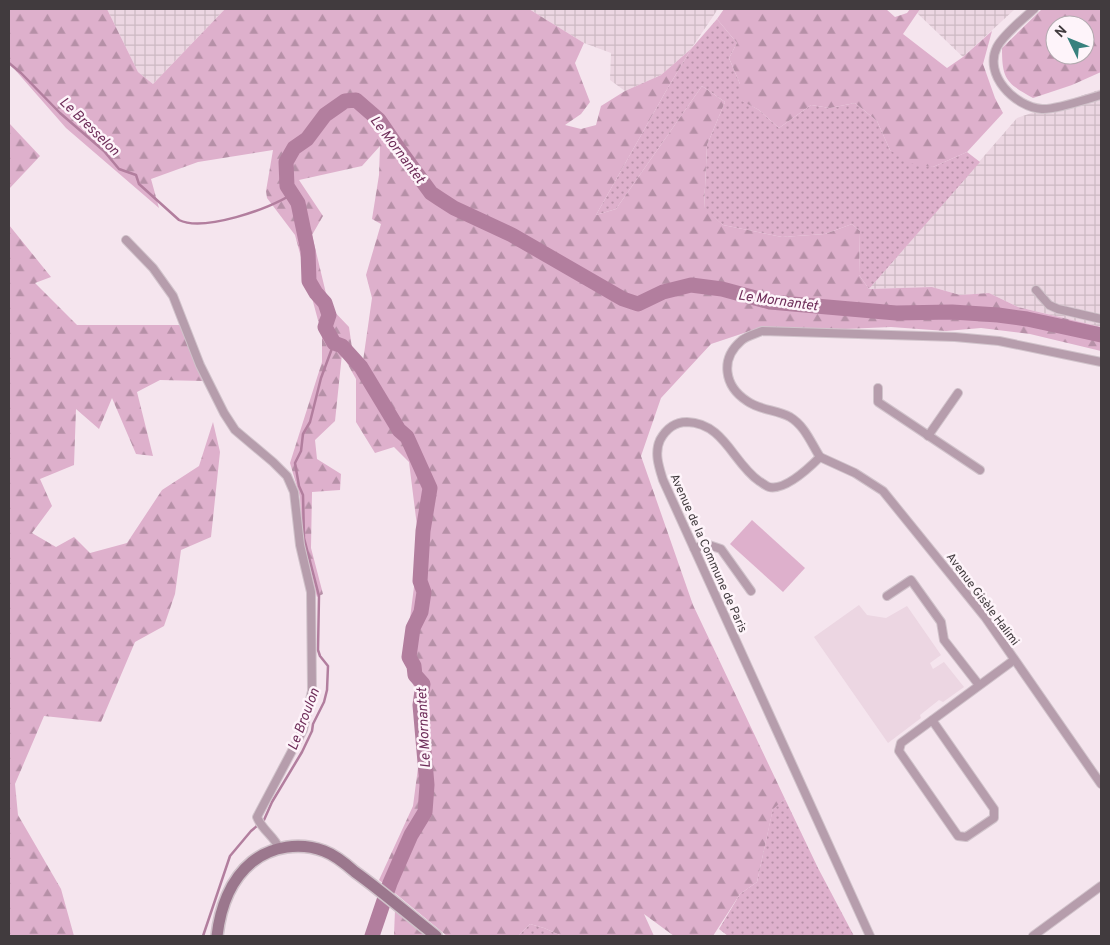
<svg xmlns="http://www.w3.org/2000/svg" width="1110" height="945" font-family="Overpass,sans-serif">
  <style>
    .built { fill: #ecd6e2 }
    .industrial { fill: url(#industrial-grid) }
    .grass { fill: url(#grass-dots) }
    .forest { fill: url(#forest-firs); fill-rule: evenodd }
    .pitch { fill: #deb0cc }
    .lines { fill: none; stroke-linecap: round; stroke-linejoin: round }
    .stream { stroke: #b27e9e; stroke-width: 2.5 }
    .river { stroke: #b27e9e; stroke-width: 15 }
    .street-casing { stroke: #d1c3cb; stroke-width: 10 }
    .secondary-casing { stroke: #d1c3cb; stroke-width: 14 }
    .street { stroke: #b69dac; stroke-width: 8 }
    .secondary { stroke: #9b778d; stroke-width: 11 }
    .labels { text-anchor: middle; stroke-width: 5; stroke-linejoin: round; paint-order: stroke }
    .street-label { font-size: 12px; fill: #413b3e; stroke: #fef4fa }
    .water-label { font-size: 14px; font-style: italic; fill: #6f2e5a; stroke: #fef4fa }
  </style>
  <defs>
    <pattern id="industrial-grid" width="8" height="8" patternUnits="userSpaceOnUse" patternTransform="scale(1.25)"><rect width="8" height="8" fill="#ecd6e2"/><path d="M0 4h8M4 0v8" fill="none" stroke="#ccb9c3"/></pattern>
    <pattern id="grass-dots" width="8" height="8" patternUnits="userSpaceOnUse" patternTransform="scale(1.25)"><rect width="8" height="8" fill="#deb0cc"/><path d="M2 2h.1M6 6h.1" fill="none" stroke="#b690a7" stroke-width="1.8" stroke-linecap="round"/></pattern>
    <pattern id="forest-firs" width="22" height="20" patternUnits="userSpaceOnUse" patternTransform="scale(1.25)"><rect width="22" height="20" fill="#deb0cc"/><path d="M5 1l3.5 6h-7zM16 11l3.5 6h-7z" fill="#b690a7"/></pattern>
  </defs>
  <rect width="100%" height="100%" fill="#f5e5ee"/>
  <!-- built -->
  <path class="built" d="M859 605 867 615 886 618 907 606 941 655 930 663 933 669 944 662 964 687 943 702 939 700 920 715 921 718 888 743 814 637Z"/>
  <!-- industrial -->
  <g class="industrial">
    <path d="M107 9H225L153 84 138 72Z"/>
    <path d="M529 9H718L691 49 661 75 625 91 610 80 611 53 584 43Z"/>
    <path d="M920 9H1015L963 57 916 12Z"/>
    <path d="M1101 89V327L1018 307 989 293 960 295 932 287 869 289 1017 118Z"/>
  </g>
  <!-- grass -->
  <g class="grass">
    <path d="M717 19 737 43 729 58 740 84 741 100 759 110 779 128 811 105 830 108 855 103 877 121 890 150 933 167 967 152 980 162 869 289 859 275 860 231 852 224 825 234 782 237 723 225 704 209 707 145 725 102 702 86 616 209 596 215 666 91 691 49Z"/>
    <path d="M785 799 818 868 854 936H728L719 929 740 894 757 882 773 808Z"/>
    <path d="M530 924 544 928 562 936H518Z"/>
  </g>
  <!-- forest -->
  <g class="forest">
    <path d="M9 9H107L138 72 153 84 225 9H529L584 43 575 63 590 102 581 114 565 125 581 129 596 125 601 106 625 91 661 75 691 49 666 91 596 215 616 209 702 86 725 102 707 145 704 208 723 225 782 237 825 234 852 224 860 231 859 275 869 289 932 287 960 295 989 293 1018 307 1101 327V351L1030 334 981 328 946 331 891 327 845 329 759 328 711 344 661 398 641 456 693 605 785 799 773 809 757 882 740 894 713 936H674L644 914 654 936H562L544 928 530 924 518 936H447L379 880 413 806 419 760 415 689 411 679 406 650 417 563V526L409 462 394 447 375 453 356 422V379L342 354 335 421 315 440 317 459 341 474 340 490 312 492 311 548 323 594 317 597 302 544 300 497 290 463 322 362V335L295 235 267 198 266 191 273 150 198 162 151 179 159 208 66 128 9 63ZM380 146 379 175 372 219 381 224 366 275 372 298 363 361 352 348 349 327 329 306 312 235 323 216 299 180 362 166Z"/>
    <path d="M724 9H886L895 17 907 13 910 9H920L903 34 947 68 963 57 992 31 983 64 995 98 1003 113 967 152 933 167 909 163 890 150 877 121 855 103 830 108 811 105 779 128 759 110 740 100V84L729 58 737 43 717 19Z"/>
    <path d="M1042 9H1101V72L1072 85 1033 98C1006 83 1002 79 1002 48ZM1055 25H1085V55H1055Z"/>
    <path d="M9 123 40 156 9 189Z"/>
    <path d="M9 225 51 277 35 283 77 325H181L204 381 160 380 137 392 153 456 136 454 112 398 99 429 76 409 74 465 40 479 52 506 32 533 56 547 74 537 90 553 127 543 162 490 199 466 213 422 220 452 211 537 181 550 175 594 164 626 135 642 101 722 44 716 15 784 18 815 61 889 74 936H9Z"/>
    <path d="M395 910 428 936H401L394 935Z"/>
  </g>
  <!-- pitch -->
  <path class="pitch" d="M752 520 805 568 783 592 730 544Z"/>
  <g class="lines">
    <!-- stream -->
    <g class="stream">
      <path d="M9 63 21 73 60 113 104 151 119 169 136 175 139 184 179 220C203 232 270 209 292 194"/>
      <path d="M203 936 230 856 251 831 264 820 272 802 302 752 312 731 313 724 324 702 327 690 328 666 320 656 318 650 319 596 304 538 303 495 299 486 295 463 301 451 303 434 310 422 321 378 334 343"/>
    </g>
    <!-- river -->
    <path class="river" d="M372 936 390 883 411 835 425 812 427 785 420 705 423 684 415 675 414 666 409 657 413 628 421 612 424 592 420 581 423 531 430 488 407 437 399 430 361 367 342 346 334 343 325 327 329 315 325 303 316 293 309 281 308 251 298 203 287 186 286 162 294 148 307 139 325 115 345 101 356 100 379 120 401 152 431 193 440 199 454 208 512 235 623 299 638 304 663 292 691 285 722 289 770 302 896 313 952 312 998 315 1027 319 1101 335"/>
    <defs>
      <g id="street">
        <path d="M1034 9C1023 19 1004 34 997 47 983 75 1015 107 1042 109 1055 110 1087 99 1101 95"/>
        <path d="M126 240 153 268 173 296 200 365 224 413 235 430 273 462 287 476 294 492 300 545 311 592 312 691 303 730 257 817C262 830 274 836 279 848"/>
        <path d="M1036 290 1049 305 1058 309 1101 319"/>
        <path d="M878 388V402L980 470"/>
        <path d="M928 436 958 393"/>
        <path d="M820 457C809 468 785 491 769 487 766 486 761 482 759 481 733 463 724 423 687 422 675 422 666 429 660 440 654 453 659 467 663 480L870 936"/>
        <path d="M820 457C811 443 805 426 790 417 777 410 759 410 747 401 724 386 720 359 741 341 746 336 756 334 762 331L955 337 999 341 1101 362"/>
        <path d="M820 457 855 473 883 491 985 617 1101 784"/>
        <path d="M694 548 709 545 721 549 751 591"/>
        <path d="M887 596 911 580 941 622 944 640 979 685"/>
        <path d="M932 720 994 809V818L966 837 958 836 899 751 901 743 1014 660"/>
        <path d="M1033 936 1101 886"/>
      </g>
      <path id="secondary" d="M217 936C220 909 230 880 252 862 272 846 300 842 324 851 335 855 346 864 355 872 383 892 409 915 436 936"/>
    </defs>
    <!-- street casing -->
    <use href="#street" class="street-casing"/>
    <!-- secondary casing -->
    <use href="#secondary" class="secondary-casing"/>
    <!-- street -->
    <use href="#street" class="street"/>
    <!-- secondary -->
    <use href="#secondary" class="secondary"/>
  </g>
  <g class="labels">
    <!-- street labels -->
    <g class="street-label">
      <text transform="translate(709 553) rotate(66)" y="4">Avenue de la Commune de Paris</text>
      <text transform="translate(983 599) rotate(53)" y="4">Avenue Gisèle Halimi</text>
    </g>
    <!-- water labels -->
    <g class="water-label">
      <text transform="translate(90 126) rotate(44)" y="5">Le Bresselon</text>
      <text transform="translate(398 149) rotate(53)" y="5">Le Mornantet</text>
      <text transform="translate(778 300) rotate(8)" y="5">Le Mornantet</text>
      <text transform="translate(303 719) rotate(-69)" y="5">Le Broulon</text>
      <text transform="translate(423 728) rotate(-93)" y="5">Le Mornantet</text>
    </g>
  </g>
  <!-- border -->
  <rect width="1110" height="945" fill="none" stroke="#413b3e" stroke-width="20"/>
  <!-- north arrow -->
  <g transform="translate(1070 40) rotate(313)"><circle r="24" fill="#fef4fa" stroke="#b2aaaf"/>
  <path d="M0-4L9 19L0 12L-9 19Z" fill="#38817e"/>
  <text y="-8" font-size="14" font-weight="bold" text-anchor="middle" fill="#413b3e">N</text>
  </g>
</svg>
